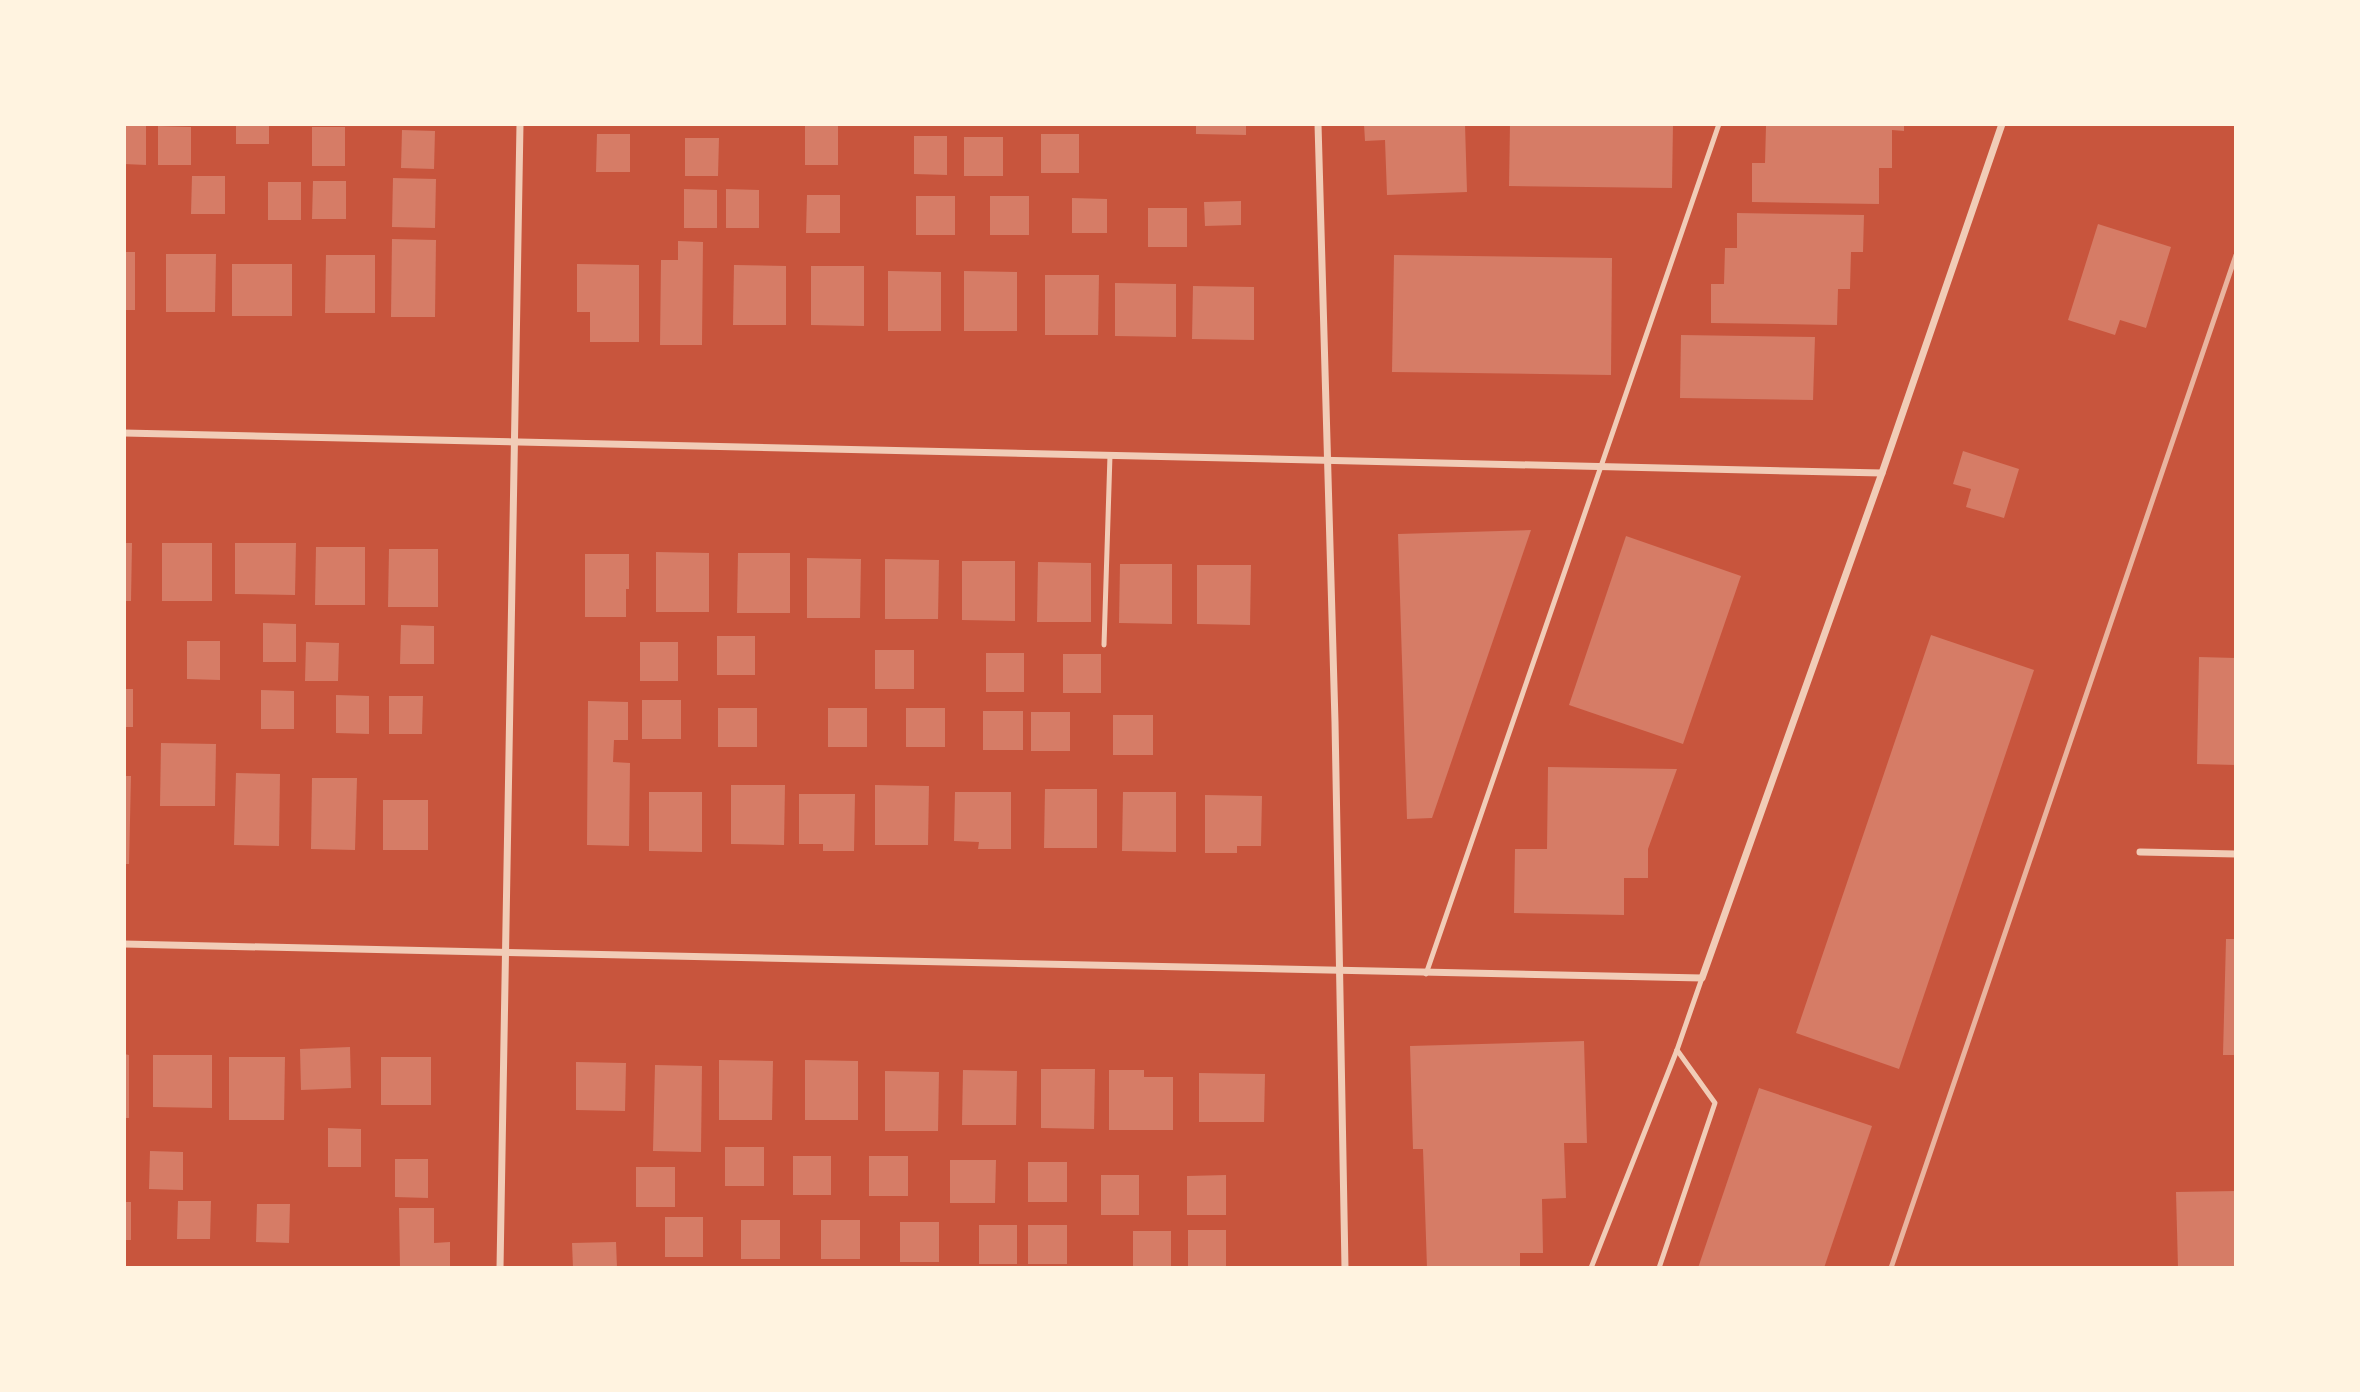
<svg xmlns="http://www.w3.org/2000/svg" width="2360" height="1392" font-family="Mulish,sans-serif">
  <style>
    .building { fill: #d67c66 }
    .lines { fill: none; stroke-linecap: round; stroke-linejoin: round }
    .service { stroke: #f1ccb7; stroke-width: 5 }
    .minor { stroke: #f1ccb7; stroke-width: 7 }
    .rail { stroke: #e9b49f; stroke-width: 5 }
  </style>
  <rect width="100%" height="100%" fill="#c8553d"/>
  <!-- building -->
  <g class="building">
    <rect x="236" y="124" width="33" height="20"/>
    <path d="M1196 124H1246V135L1196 134Z"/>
    <path d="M1364 124H1465L1467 192 1387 195 1385 140 1365 141Z"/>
    <path d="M1510 124H1673L1672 188 1509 186Z"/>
    <path d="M1778 124H1904V131L1892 130V168H1879V204L1752 202V163H1765L1766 126H1778Z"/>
    <path d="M124 126H146V165L124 164Z"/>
    <path d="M158 126 191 127V165H158Z"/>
    <rect x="805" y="126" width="33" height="39"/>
    <rect x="312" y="127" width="33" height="39"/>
    <path d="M402 130 435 131 434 169 401 168Z"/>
    <path d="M597 134H630V172H596Z"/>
    <rect x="1041" y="134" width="38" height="39"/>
    <path d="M914 136H947V175L914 174Z"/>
    <rect x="964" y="137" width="39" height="39"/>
    <path d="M685 138H719L718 176H685Z"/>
    <path d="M192 176H225V214H191Z"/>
    <path d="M393 178 436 179 435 228 392 227Z"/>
    <path d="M313 181H346V219H312Z"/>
    <rect x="268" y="182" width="33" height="38"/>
    <path d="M684 189 717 190V228H684Z"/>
    <path d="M726 189 759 190V228H726Z"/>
    <path d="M807 195H840V233H806Z"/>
    <rect x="916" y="196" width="39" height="39"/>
    <rect x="990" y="196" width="39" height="39"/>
    <path d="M1072 198 1107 199V233H1072Z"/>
    <path d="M1241 201V225L1205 226 1204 202Z"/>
    <rect x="1148" y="208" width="39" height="39"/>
    <path d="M1737 213 1864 215 1863 252H1851L1850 289H1838L1837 325 1711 323V284H1724L1725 248H1737Z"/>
    <path d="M2098 224 2171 247 2146 328 2120 320 2115 335 2068 320Z"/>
    <path d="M392 239 436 240 435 317H391Z"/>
    <path d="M678 241 703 242 702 345H660L661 260H678Z"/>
    <rect x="124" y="252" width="11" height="58"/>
    <path d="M166 254H216L215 312H166Z"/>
    <path d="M326 255H375V313H325Z"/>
    <path d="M1394 255 1612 258 1611 375 1392 372Z"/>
    <rect x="232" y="264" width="60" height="52"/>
    <path d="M577 264 639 265V342H590V312H577Z"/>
    <path d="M734 265 786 266V325H733Z"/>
    <path d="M811 266H864V326L811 325Z"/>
    <path d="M888 271 941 272V331H888Z"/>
    <path d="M964 271 1017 272V331H964Z"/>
    <path d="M1045 275H1099L1098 335H1045Z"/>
    <path d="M1115 283 1176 284V337L1115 336Z"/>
    <path d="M1193 286 1254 287V340L1192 339Z"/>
    <path d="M1681 335 1815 337 1813 400 1680 398Z"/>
    <path d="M1963 451 2019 469 2004 518 1966 507 1971 489 1953 484Z"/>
    <path d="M1531 530 1432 818 1407 819 1398 534Z"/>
    <path d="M1626 536 1741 576 1683 744 1569 705Z"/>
    <path d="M124 543H132L131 601H124Z"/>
    <rect x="162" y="543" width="50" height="58"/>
    <path d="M235 543H296L295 595 235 594Z"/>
    <path d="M316 547H365V605H315Z"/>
    <path d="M389 549H438V607H388Z"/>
    <path d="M656 552 709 553V612H656Z"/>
    <path d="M738 553H790V613H737Z"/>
    <path d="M585 554H629V589H626V617H585Z"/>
    <path d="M807 558 861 559 860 618H807Z"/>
    <path d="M885 559 939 560 938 619H885Z"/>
    <path d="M962 561H1015V621L962 620Z"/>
    <path d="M1038 562 1091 563V622H1037Z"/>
    <path d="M1120 564H1172V624L1119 623Z"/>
    <path d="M1197 565H1251L1250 625 1197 624Z"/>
    <path d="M263 623 296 624V662H263Z"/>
    <path d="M401 625 434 626V664H400Z"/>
    <path d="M1931 635 2034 670 1899 1069 1796 1033Z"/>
    <rect x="717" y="636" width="38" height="39"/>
    <path d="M187 641H220V680L187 679Z"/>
    <path d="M306 642 339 643 338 681H305Z"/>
    <rect x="640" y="642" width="38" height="39"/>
    <rect x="875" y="650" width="39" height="39"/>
    <rect x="986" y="653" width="38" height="39"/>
    <rect x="1063" y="654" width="38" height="39"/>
    <path d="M2199 657 2236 658V765L2197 764Z"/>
    <rect x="124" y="689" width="9" height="38"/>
    <path d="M261 690 294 691V729H261Z"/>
    <path d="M336 695 369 696V734L336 733Z"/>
    <path d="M389 696H423L422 734H389Z"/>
    <rect x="642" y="700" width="39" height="39"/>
    <path d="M588 701 628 702V740H614L613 762 630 763 629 846 587 845Z"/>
    <rect x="718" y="708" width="39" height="39"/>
    <rect x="828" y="708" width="39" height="39"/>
    <rect x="906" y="708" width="39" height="39"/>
    <rect x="983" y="711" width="40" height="39"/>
    <rect x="1031" y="712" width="39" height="39"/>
    <rect x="1113" y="715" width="40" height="40"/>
    <path d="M161 743 216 744 215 806H160Z"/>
    <path d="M1548 767 1677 769 1648 849V878H1624V915L1514 913 1515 849H1547Z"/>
    <path d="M236 773 280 774 279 846 234 845Z"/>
    <path d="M124 776H131L129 864H124Z"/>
    <path d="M312 778H357L355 850 311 849Z"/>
    <path d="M731 785H785L784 845 731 844Z"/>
    <path d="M875 785 929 786 928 845H875Z"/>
    <path d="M1045 789H1097V848H1044Z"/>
    <path d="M649 792H702V852L649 851Z"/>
    <path d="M955 792H1011V849H978L979 842 954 841Z"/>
    <path d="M1123 792H1176V852L1122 851Z"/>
    <path d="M799 794H855L854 851H823V844H799Z"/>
    <path d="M1205 795 1262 796 1261 846H1237V853H1205Z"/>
    <rect x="383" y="800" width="45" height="50"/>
    <path d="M2226 939H2236V1055H2223Z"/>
    <path d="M1584 1041 1587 1143H1564L1566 1198 1542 1199 1543 1253H1520V1268H1427L1423 1149H1413L1410 1046Z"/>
    <path d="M350 1047 351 1088 301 1090 300 1049Z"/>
    <path d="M124 1054 129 1055V1118H124Z"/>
    <path d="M153 1055H212V1108L153 1107Z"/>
    <path d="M229 1057H285L284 1120H229Z"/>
    <rect x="381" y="1057" width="50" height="48"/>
    <path d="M719 1060 773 1061 772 1120H719Z"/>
    <path d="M805 1060 858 1061V1120H805Z"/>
    <path d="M576 1062 626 1063 625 1111 576 1110Z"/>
    <path d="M655 1065 702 1066 701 1152 653 1151Z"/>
    <path d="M1041 1069H1095L1094 1129 1041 1128Z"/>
    <path d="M963 1070 1017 1071 1016 1125H962Z"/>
    <path d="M1109 1070H1144V1077H1173V1130H1109Z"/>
    <path d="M885 1071 939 1072 938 1131H885Z"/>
    <path d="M1199 1073 1265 1074 1264 1122H1199Z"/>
    <path d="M1759 1088 1872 1126 1824 1268H1698Z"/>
    <path d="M328 1128 361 1129V1167H328Z"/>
    <rect x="725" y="1147" width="39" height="39"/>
    <path d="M150 1151 183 1152V1190L149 1189Z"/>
    <rect x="793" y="1156" width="38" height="39"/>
    <rect x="869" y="1156" width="39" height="40"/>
    <path d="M395 1159H428V1198L395 1197Z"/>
    <path d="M950 1160H996L995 1203H950Z"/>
    <rect x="1028" y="1162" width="39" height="40"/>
    <rect x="636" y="1167" width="39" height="40"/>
    <rect x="1101" y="1175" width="38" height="40"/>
    <path d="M1226 1175V1215H1187V1176Z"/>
    <path d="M2236 1191V1268H2178L2176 1192Z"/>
    <path d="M178 1201H211L210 1239H177Z"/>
    <rect x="124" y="1202" width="7" height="38"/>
    <path d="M257 1204H290L289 1243 256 1242Z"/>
    <path d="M399 1208H434V1243L450 1242V1268H400Z"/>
    <rect x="665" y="1217" width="38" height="40"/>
    <rect x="741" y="1220" width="39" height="39"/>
    <rect x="821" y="1220" width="39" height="39"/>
    <rect x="900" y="1222" width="39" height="40"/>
    <rect x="979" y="1225" width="38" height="39"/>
    <rect x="1028" y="1225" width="39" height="39"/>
    <rect x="1188" y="1230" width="38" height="38"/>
    <rect x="1133" y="1231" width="38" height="37"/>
    <path d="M616 1242 617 1268H573L572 1243Z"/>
  </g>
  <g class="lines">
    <!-- service -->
    <g class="service">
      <path d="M1104 645 1110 455"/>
      <path d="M1426 974 1719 124"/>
      <path d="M1591 1268 1677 1050 1702 978"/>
      <path d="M1659 1268 1715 1103 1677 1050"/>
    </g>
    <!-- minor -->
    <g class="minor">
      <path d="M1318 124 1335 722 1345 1268"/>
      <path d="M124 433 1882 473"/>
      <path d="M2140 852 2236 854"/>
      <path d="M124 944C650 953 1176 970 1702 978L1882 473 2002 124"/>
      <path d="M500 1268 520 124"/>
    </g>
    <!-- rail -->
    <path class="rail" d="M1891 1268 2236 255"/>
  </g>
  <!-- border -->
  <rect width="2360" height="1392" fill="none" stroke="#fff3e0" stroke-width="252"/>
</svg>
